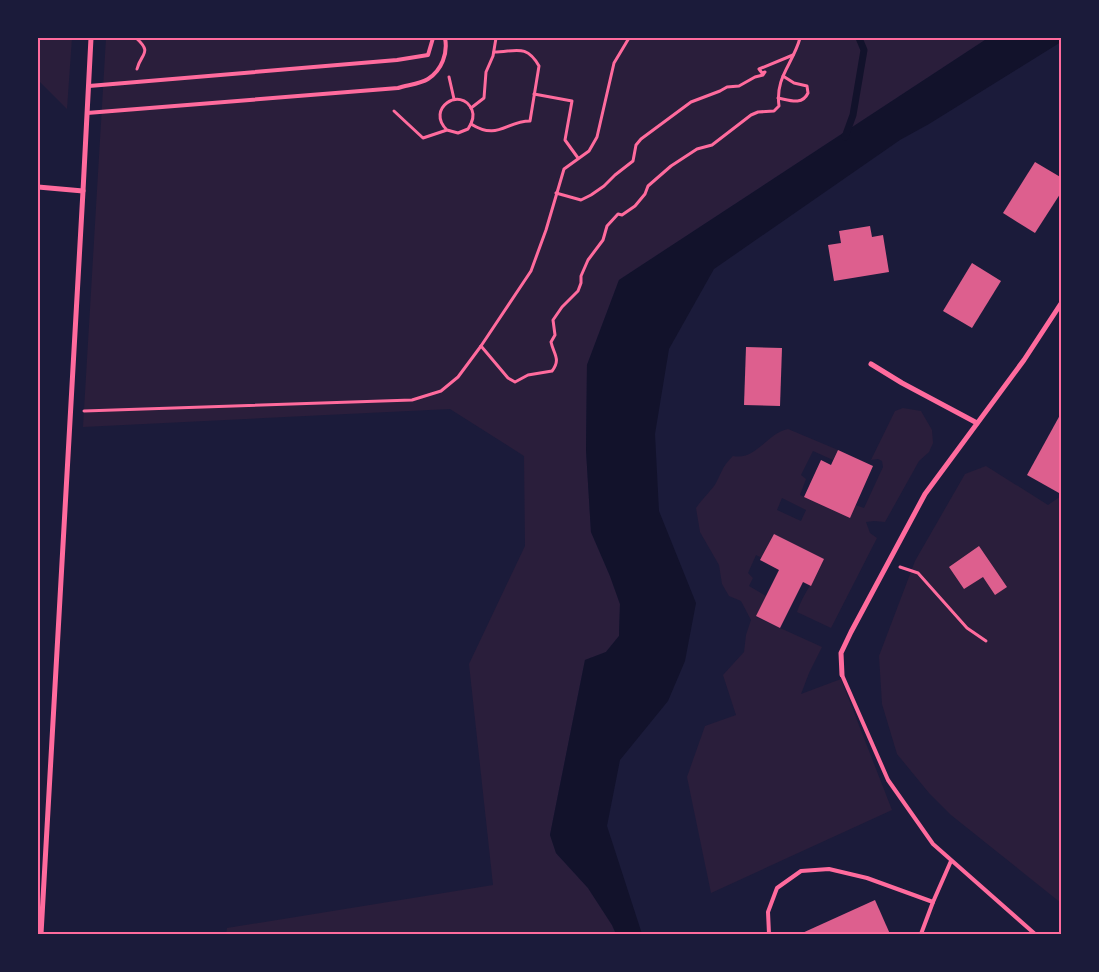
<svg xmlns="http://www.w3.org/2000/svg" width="1099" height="972" font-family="Cabin,sans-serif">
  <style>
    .green { fill: #2a1e3b; fill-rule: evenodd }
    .water { fill: #12122b }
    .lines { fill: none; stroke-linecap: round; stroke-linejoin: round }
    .stream { stroke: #12122b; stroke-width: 7 }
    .building { fill: #dd5f8e }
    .path { stroke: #ff6b9d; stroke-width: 3 }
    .service { stroke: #ff6b9d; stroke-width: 4 }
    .minor { stroke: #ff6b9d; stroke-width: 5 }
    .neatline { fill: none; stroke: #ff6b9d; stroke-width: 2 }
  </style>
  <rect width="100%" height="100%" fill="#1b1b3a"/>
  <!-- green -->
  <g class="green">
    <path d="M38 38H72L67 109 38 80Z"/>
    <path d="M106 38H988L619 280 587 365 586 450 591 532 610 576 620 604 619 636 606 652 585 660 550 835 556 853 588 888 612 925 616 934H226L227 928 493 885 469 664 525 546 524 456 450 409 83 427Z"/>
    <path d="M903 408 921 411 932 430 933 443 929 452 919 461 885 522 874 521 866 522 870 533 877 538 831 628 797 612C803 593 817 577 824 559L774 534 762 558 756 555 748 573 753 578 749 586 766 596 756 617 822 647 809 673 801 694 841 679 892 810 711 893 687 777 705 726 736 715 723 675 744 652 746 635 751 620 741 601 729 596 722 584 719 565 700 532 696 508C702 499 712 490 716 483 723 470 722 467 733 456 756 461 767 433 788 429L838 450 833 460 813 451 801 475 806 479 800 495 839 513 855 505 864 508 883 467 882 461 878 459 871 460 895 411ZM782 498 806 510 801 521 777 510Z"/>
    <path d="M986 466 1048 505 1061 496 1062 574 1060 578 1062 581 1061 903 951 815 929 793 897 754 882 704 879 656 915 561 965 474Z"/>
  </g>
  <!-- water -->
  <path class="water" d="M988 38H1061V42L929 124 900 140 714 269 669 349 655 434 659 511 696 603 685 661 668 701 620 760 607 826 642 934H616L612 925 588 888 556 853 550 835 585 660 606 652 619 636 620 604 610 576 591 532 586 450 587 365 619 280Z"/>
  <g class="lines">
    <!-- stream -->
    <path class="stream" d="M845 137 853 115 864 50 859 38"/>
  </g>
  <!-- building -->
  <g class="building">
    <path d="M1035 162 1062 178V191L1035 233 1003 213Z"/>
    <path d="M870 226 872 237 883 235 889 272 834 281 828 245 841 243 839 231Z"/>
    <path d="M972 263 1001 281 972 328 943 311Z"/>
    <path d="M746 347 782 348 780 406 744 405Z"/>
    <path d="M1060 415H1062V488L1059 493 1027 475Z"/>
    <path d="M838 450 873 466 850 518 804 497 821 460 831 465Z"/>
    <path d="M774 534 824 559 811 586 803 582 780 628 756 616 779 570 760 560Z"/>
    <path d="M979 546 1007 587 995 595 983 577 964 589 949 567Z"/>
    <path d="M875 900 890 934H800Z"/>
  </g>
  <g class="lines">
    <!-- path -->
    <g class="path">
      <path d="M136 38C153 53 141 53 137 69"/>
      <path d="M449 77 454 99"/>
      <path d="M534 94 572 101 565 140 578 158"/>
      <path d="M778 98C789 100 802 106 808 93L807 86 794 83 783 76"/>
      <path d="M471 108 484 98 486 72 493 56 496 38"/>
      <path d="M394 111 423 138 447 130 458 133 468 129C472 123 475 117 472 110 461 85 425 109 447 130"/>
      <path d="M471 124C498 141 506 121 530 121L539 66C526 43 515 52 494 52"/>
      <path d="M556 193 581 200 591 195 604 186 615 175 633 161 636 145 641 139 691 102 720 91 727 87 739 86 755 77 763 75 765 72 762 73 759 69 793 55"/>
      <path d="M481 346 508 378 515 382 528 375 552 371C561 359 554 355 551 342L555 335 553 320 562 307 578 291 581 283V276L588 260 603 240 607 226 618 214 622 215 635 206 645 194 648 186 671 166 697 149 712 145 751 115 758 112 774 111 779 106C775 77 793 64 800 38"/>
      <path d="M84 411 412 400 441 391 458 377 481 346 531 271 546 230 564 169 589 151 597 137 614 63 629 38"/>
      <path d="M900 567 918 573 967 628 986 641"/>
    </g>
    <!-- service -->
    <g class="service">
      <path d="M89 86 397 60 428 55 433 38"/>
      <path d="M87 113 398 88C407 85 420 84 428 79 442 70 448 53 445 38"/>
      <path d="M842 675 888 780 933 844 1035 934"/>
      <path d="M769 934 768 912 777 888 801 871 829 869 867 878 933 902"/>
      <path d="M921 934 933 902 951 861"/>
    </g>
    <!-- minor -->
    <g class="minor">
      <path d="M38 187 83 191"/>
      <path d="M871 364 902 383 977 423"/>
      <path d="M842 675 841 653 851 632 925 494 1024 360 1062 302"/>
      <path d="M41 934 83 191 91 38"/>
    </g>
  </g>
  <!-- border -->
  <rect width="1099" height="972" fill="none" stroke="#1b1b3a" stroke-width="78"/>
  <rect x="39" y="39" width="1021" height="894" class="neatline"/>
</svg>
